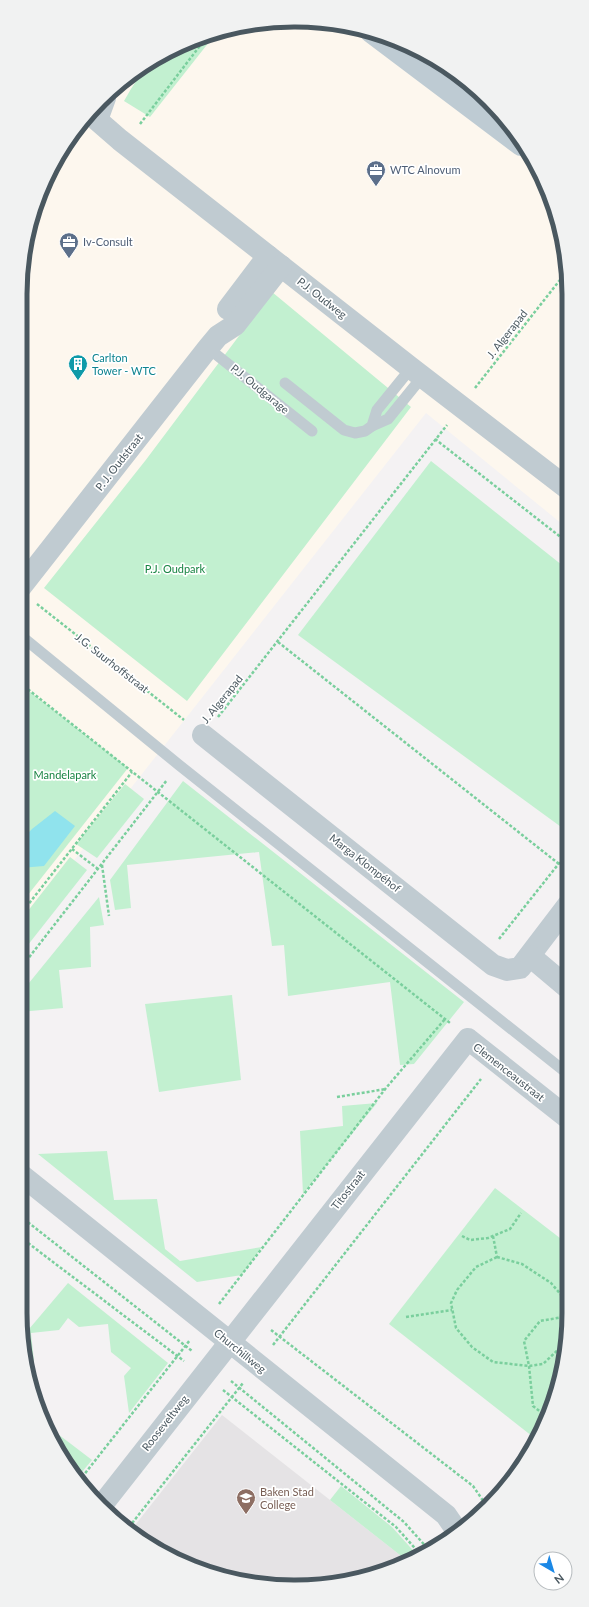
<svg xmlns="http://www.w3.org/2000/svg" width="589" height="1607" font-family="Lato,sans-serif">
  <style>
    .commercial { fill: #fdf7ee }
    .education { fill: #e5e3e5 }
    .green { fill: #c2f0d0 }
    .water { fill: #90e3ed }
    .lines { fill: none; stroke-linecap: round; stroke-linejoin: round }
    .path { stroke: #7acf9d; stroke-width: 2.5; stroke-dasharray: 3 2; stroke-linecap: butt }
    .lane { stroke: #c0cbd1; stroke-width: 11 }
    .street { stroke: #c0cbd1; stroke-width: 22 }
    .secondary { stroke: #becbd3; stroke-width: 22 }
    .labels { text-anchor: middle; stroke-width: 3.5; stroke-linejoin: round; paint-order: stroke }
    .service-label { font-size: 11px; fill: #4e5e75; stroke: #fff; text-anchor: start }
    .street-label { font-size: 11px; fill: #4a5860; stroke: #fff }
    .culture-label { font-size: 11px; fill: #0d838f; stroke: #fff; text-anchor: start }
    .park-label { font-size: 11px; fill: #188443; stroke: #fff }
    .education-label { font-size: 11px; fill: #785e54; stroke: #fff; text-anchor: start }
    .rim { fill: none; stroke: #4a5860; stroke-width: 5 }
  </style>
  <rect width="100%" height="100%" fill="#f4f2f3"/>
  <!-- commercial -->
  <path class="commercial" d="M313 21 366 29 447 66 501 114 548 189 567 258V528L426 413 20 929V295L29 223 48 173 77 127 114 88 157 57 206 34 259 22Z"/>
  <!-- education -->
  <path class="education" d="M222 1415 405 1559 406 1562 348 1582 258 1585 206 1572 157 1550 132 1529Z"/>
  <!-- green -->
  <g class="green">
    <path d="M217 32 150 117 124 101C132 87 142 70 155 59 163 51 205 35 217 32Z"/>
    <path d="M272 292 411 407 187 701 44 588 145 461Z"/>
    <path d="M431 461 567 569 568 832 298 635Z"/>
    <path d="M20 684 128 768 20 905Z"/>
    <path d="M183 781 464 1002 414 1064 400 1065 390 982 288 996 284 945 272 946 259 852 127 865 131 908 115 910 110 880Z"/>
    <path d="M125 784 144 799 97 858 76 844Z"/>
    <path d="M70 857 87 870 20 955V921Z"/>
    <path d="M99 897 104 925 90 927 91 967 59 970 63 1008 20 1012V994Z"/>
    <path d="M232 995 241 1080 159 1092 145 1004Z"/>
    <path d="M377 1103 303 1194 300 1131 343 1126 342 1106Z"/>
    <path d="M107 1151 114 1200 157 1199 165 1249 180 1261 262 1247 242 1275 197 1282 38 1154Z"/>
    <path d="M495 1188 569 1245V1313L560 1384 537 1440 389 1324Z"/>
    <path d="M68 1283 168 1363 129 1413 124 1376 131 1368 111 1352 108 1324 79 1327 68 1318 59 1330 31 1333 34 1361 29 1367 24 1335Z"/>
    <path d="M46 1425 92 1460 82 1472 61 1456Z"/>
    <path d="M341 1486 392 1527 418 1556 406 1562 405 1559 330 1500Z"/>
  </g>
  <!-- water -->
  <path class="water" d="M55 811 75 826 44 866 20 868V841L32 829Z"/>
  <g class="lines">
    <!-- path -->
    <g class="path">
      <path d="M140 124 209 34"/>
      <path d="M475 388 567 271"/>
      <path d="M435 439 567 542"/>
      <path d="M37 604 184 720"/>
      <path d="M278 642 559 864"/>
      <path d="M20 683 450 1023"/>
      <path d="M218 717 447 425"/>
      <path d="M72 849 98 869"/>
      <path d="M102 865 109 916"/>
      <path d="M20 915 132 772"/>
      <path d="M499 939 568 852"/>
      <path d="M20 969 167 780"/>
      <path d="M337 1097 386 1089"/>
      <path d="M20 1216 192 1351"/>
      <path d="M462 1236 470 1240 488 1238 510 1229 521 1213"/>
      <path d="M493 1236 497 1257"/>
      <path d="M20 1237 184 1361"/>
      <path d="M497 1257 522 1264 551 1283 563 1297 562 1346 543 1364 529 1366 493 1362 472 1347 456 1328 451 1303 457 1290 476 1267Z"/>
      <path d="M219 1304 386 1088 445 1019"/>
      <path d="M406 1317 452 1310"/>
      <path d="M271 1330 473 1486 486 1505"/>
      <path d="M273 1345 481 1079"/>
      <path d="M231 1381 404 1522 429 1550"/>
      <path d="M223 1390 396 1527 421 1555"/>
      <path d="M547 1417 533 1406 529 1366 524 1341 540 1321 569 1316"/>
      <path d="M79 1481 190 1340"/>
      <path d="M129 1527 243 1383"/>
    </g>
    <!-- lane -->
    <g class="lane">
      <path d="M208 348 312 431"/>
      <path d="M285 383 344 430 355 433 365 431 372 426 377 410 411 368"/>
      <path d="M372 426 388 419 422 377"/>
      <path d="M20 635 179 765 568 1074"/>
    </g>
    <!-- street -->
    <g class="street">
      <path d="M105 98 97 120 120 140 411 368 567 488"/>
      <path d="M228 309 268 256"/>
      <path d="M20 588 208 348 218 336 235 325 281 266"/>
      <path d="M203 735 493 965 507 970 520 968 568 905"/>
      <path d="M530 956 568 988"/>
      <path d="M20 1174 446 1515 457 1531"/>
      <path d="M102 1505 468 1039 569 1119"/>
    </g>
    <!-- secondary -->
    <path class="secondary" d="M371 32 521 145"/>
  </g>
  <!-- icons -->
  <defs>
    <symbol id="office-pin" viewBox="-11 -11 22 30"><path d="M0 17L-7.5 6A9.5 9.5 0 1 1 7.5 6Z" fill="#5c6f8a" stroke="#fff"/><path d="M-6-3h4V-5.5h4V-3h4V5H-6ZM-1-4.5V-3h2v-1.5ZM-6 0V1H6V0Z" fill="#fff"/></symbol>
    <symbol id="building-pin" viewBox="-11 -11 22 30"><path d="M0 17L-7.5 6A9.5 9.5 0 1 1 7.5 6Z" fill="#0f9aa8" stroke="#fff"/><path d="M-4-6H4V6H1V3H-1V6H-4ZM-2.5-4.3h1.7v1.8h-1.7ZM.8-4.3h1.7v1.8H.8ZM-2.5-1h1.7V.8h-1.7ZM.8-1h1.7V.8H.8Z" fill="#fff"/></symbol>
    <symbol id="school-pin" viewBox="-11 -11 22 30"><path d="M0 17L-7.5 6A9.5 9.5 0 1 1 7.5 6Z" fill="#8d6e63" stroke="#fff"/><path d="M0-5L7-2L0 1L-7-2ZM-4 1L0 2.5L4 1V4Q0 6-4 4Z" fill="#fff"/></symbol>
  </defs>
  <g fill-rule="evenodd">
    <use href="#office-pin" x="365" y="159" width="22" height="30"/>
    <use href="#office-pin" x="58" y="231" width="22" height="30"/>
    <use href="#building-pin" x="67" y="353" width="22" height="30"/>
    <use href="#school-pin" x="235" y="1487" width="22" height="30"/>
  </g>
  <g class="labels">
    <!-- service labels -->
    <g class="service-label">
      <text x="390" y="174">WTC Alnovum</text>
      <text x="83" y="246">Iv-Consult</text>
    </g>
    <!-- street labels -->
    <g class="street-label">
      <text transform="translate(322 298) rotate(38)" y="4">P.J. Oudweg</text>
      <text transform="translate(507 334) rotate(-52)" y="4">J. Algerapad</text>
      <text transform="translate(260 389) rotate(39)" y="4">P.J. Oudgarage</text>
      <text transform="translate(119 462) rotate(-52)" y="4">P. J. Oudstraat</text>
      <text transform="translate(112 663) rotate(38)" y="4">J.G. Suurhoffstraat</text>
      <text transform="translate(222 699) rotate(-51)" y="4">J. Algerapad</text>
      <text transform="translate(365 863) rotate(38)" y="4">Marga Klompéhof</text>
      <text transform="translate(509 1072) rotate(38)" y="4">Clemenceaustraat</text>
      <text transform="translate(348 1190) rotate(-52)" y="4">Titostraat</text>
      <text transform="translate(240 1351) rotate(39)" y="4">Churchillweg</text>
      <text transform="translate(165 1423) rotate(-52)" y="4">Rooseveltweg</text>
    </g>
    <!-- culture labels -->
    <g class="culture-label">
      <text x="92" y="362">Carlton<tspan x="92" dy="13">Tower - WTC</tspan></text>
    </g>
    <!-- park labels -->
    <g class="park-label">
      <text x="175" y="573">P.J. Oudpark</text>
      <text x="65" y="779">Mandelapark</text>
    </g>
    <!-- education labels -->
    <g class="education-label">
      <text x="260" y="1496">Baken Stad<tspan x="260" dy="13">College</tspan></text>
    </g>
  </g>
  <!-- crop -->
  <path d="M0 0H589V1607H0ZM294 27H295A267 267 0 0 1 562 294V1313A267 267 0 0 1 295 1580H294A267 267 0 0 1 27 1313V294A267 267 0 0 1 294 27Z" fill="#f1f2f2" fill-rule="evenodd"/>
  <path class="rim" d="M294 27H295A267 267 0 0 1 562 294V1313A267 267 0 0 1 295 1580H294A267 267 0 0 1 27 1313V294A267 267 0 0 1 294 27Z"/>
  <!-- north arrow -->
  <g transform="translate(553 1571) rotate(142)"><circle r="19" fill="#ffffff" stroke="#b7bcbf"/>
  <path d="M0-3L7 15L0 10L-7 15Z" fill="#1b88e6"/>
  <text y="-6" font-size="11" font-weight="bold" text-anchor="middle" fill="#4a5860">N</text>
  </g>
</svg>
